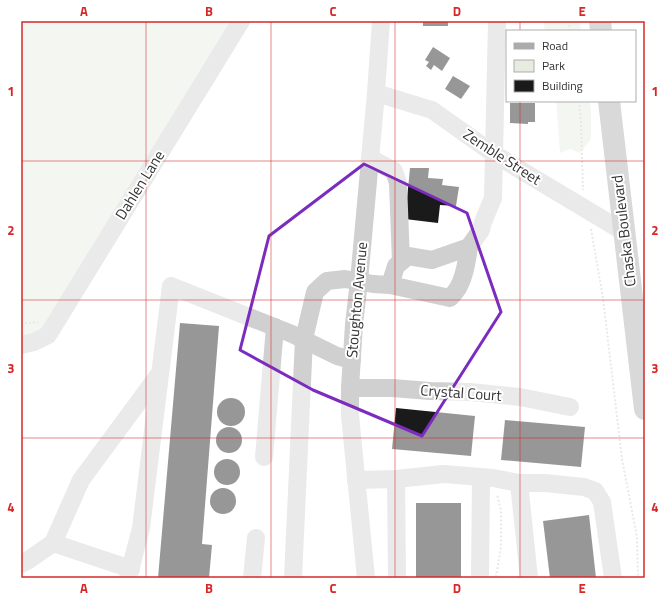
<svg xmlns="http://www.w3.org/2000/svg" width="666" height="599" font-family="'Titillium Web',sans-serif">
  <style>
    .green { fill: #e6ecdf }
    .building { fill: #1a1a1a }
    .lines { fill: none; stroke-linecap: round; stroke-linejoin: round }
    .path { stroke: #cdcdcd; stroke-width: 2; stroke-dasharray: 2 2; stroke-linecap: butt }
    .minor { stroke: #d0d0d0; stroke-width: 18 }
    .major { stroke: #ababab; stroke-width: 22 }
    .marked { fill: none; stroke: #7b2cbf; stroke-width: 3; stroke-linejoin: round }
    .grid { fill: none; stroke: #d62828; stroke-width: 1; stroke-opacity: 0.55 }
    .labels { text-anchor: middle; stroke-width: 4; stroke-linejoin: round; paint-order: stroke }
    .street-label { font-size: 15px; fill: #333; stroke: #fff }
    .neatline { fill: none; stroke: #d62828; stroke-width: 1.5 }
    .grid-label { font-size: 13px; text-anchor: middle; font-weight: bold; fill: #d62828 }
  </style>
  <rect width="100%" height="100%" fill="#fff"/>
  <!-- green -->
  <g class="green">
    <path d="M21 21H241L34 342 21 344Z"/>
    <path d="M543 21H580L581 31H545Z"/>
    <path d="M556 101H590L591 112V139L580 153 570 149 560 153Z"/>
  </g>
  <!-- building -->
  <g class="building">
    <rect x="423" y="21" width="25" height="5"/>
    <path d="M433 47 450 58 442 71 434 65 431 70 426 66 429 62 425 60Z"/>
    <path d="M453 76 470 86 461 99 445 89Z"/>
    <path d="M510 103H535V122H528V124L510 123Z"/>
    <path d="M410 168H429L428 178 443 179 442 185 459 187 456 206 440 205 438 223 405 219Z"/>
    <path d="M180 323 219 326 202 544 212 545 209 578H158Z"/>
    <circle cx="231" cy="412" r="14"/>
    <path d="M396 408 475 416 471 456 392 449Z"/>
    <path d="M505 420 585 427 581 467 501 460Z"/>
    <circle cx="229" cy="440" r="13"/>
    <circle cx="227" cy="472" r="13"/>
    <circle cx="223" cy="501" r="13"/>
    <rect x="416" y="503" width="45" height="75"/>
    <path d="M589 515 596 578H550L543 521Z"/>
  </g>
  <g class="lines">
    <!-- path -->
    <g class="path">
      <path d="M569 21 570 31"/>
      <path d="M579 101 581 121 583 190"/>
      <path d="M591 229 603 298 622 459 637 537 638 578"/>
      <path d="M21 324 38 322"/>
      <path d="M496 577 501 547V511L497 494"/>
    </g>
    <!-- minor -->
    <g class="minor">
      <path d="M376 93 432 110 494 154 624 232"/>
      <path d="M370 158 394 171 398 183 401 262"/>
      <path d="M390 285 450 298C453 295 456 291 458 288 465 276 467 260 469 247"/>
      <path d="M21 345 34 342 48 335 241 21"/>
      <path d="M350 388H392L430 391 470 392 520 397 570 407"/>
      <path d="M264 457 275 327"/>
      <path d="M396 479 397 578"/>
      <path d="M356 480 396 479 444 474 493 478 519 483H545L584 487 595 491 602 502 613 578"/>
      <path d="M519 483 529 578"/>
      <path d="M21 564 27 561 53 543"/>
      <path d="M131 569 53 543 81 480 160 373"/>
      <path d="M128 578 141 528 171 286 292 334 337 356 352 360"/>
      <path d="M252 578 256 538"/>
      <path d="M293 578 304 339 315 292 327 281 345 279 373 284 390 285 396 266 408 256 432 260 469 247 481 230 483 222 493 198 497 21"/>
      <path d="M366 578 350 415V388L354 324 359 281 376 93 381 21"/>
      <path d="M480 578 481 477"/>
    </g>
    <!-- major -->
    <g class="major">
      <path d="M600 21 601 31"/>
      <path d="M609 101 645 409"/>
    </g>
  </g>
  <!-- marked area -->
  <path d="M0 0H666V599H0ZM364 164 467 213 501 312 422 436 313 390 240 350 269 236Z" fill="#fff" fill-opacity=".55" fill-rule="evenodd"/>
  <path class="marked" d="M364 164 467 213 501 312 422 436 313 390 240 350 269 236Z"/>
  <!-- grid -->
  <path class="grid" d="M146 21V578M271 21V578M395 21V578M520 21V31M520 101V578M21 161H645M21 300H645M21 438H645"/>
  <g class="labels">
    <!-- street labels -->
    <g class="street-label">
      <text transform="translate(502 157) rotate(33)" y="5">Zemble Street</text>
      <text transform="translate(140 185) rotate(-58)" y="5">Dahlen Lane</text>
      <text transform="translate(624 231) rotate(-97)" y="5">Chaska Boulevard</text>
      <text transform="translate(357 300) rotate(-85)" y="5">Stoughton Avenue</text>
      <text transform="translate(461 393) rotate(4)" y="5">Crystal Court</text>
    </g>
  </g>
  <!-- border -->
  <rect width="666" height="599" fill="none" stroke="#ffffff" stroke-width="44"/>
  <!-- legend -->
  <rect x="506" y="30" width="130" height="72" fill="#ffffff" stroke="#adadad"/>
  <rect x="514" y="43" width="20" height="6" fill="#ababab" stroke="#adadad"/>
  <text x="542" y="50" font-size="12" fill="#333333">Road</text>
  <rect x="514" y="60" width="20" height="12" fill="#e6ecdf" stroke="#adadad"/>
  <text x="542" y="70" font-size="12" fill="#333333">Park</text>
  <rect x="514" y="80" width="20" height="12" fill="#1a1a1a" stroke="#adadad"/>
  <text x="542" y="90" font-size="12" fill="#333333">Building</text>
  <rect x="22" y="22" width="622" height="555" class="neatline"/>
  <g class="grid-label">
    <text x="84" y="16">A</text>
    <text x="209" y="16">B</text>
    <text x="333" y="16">C</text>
    <text x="457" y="16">D</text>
    <text x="582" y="16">E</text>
    <text x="11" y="96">1</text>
    <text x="655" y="96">1</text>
    <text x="11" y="235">2</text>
    <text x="655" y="235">2</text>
    <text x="11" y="373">3</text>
    <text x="655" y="373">3</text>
    <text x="11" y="512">4</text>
    <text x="655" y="512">4</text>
    <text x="84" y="593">A</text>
    <text x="209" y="593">B</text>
    <text x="333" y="593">C</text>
    <text x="457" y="593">D</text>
    <text x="582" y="593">E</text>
  </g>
</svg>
